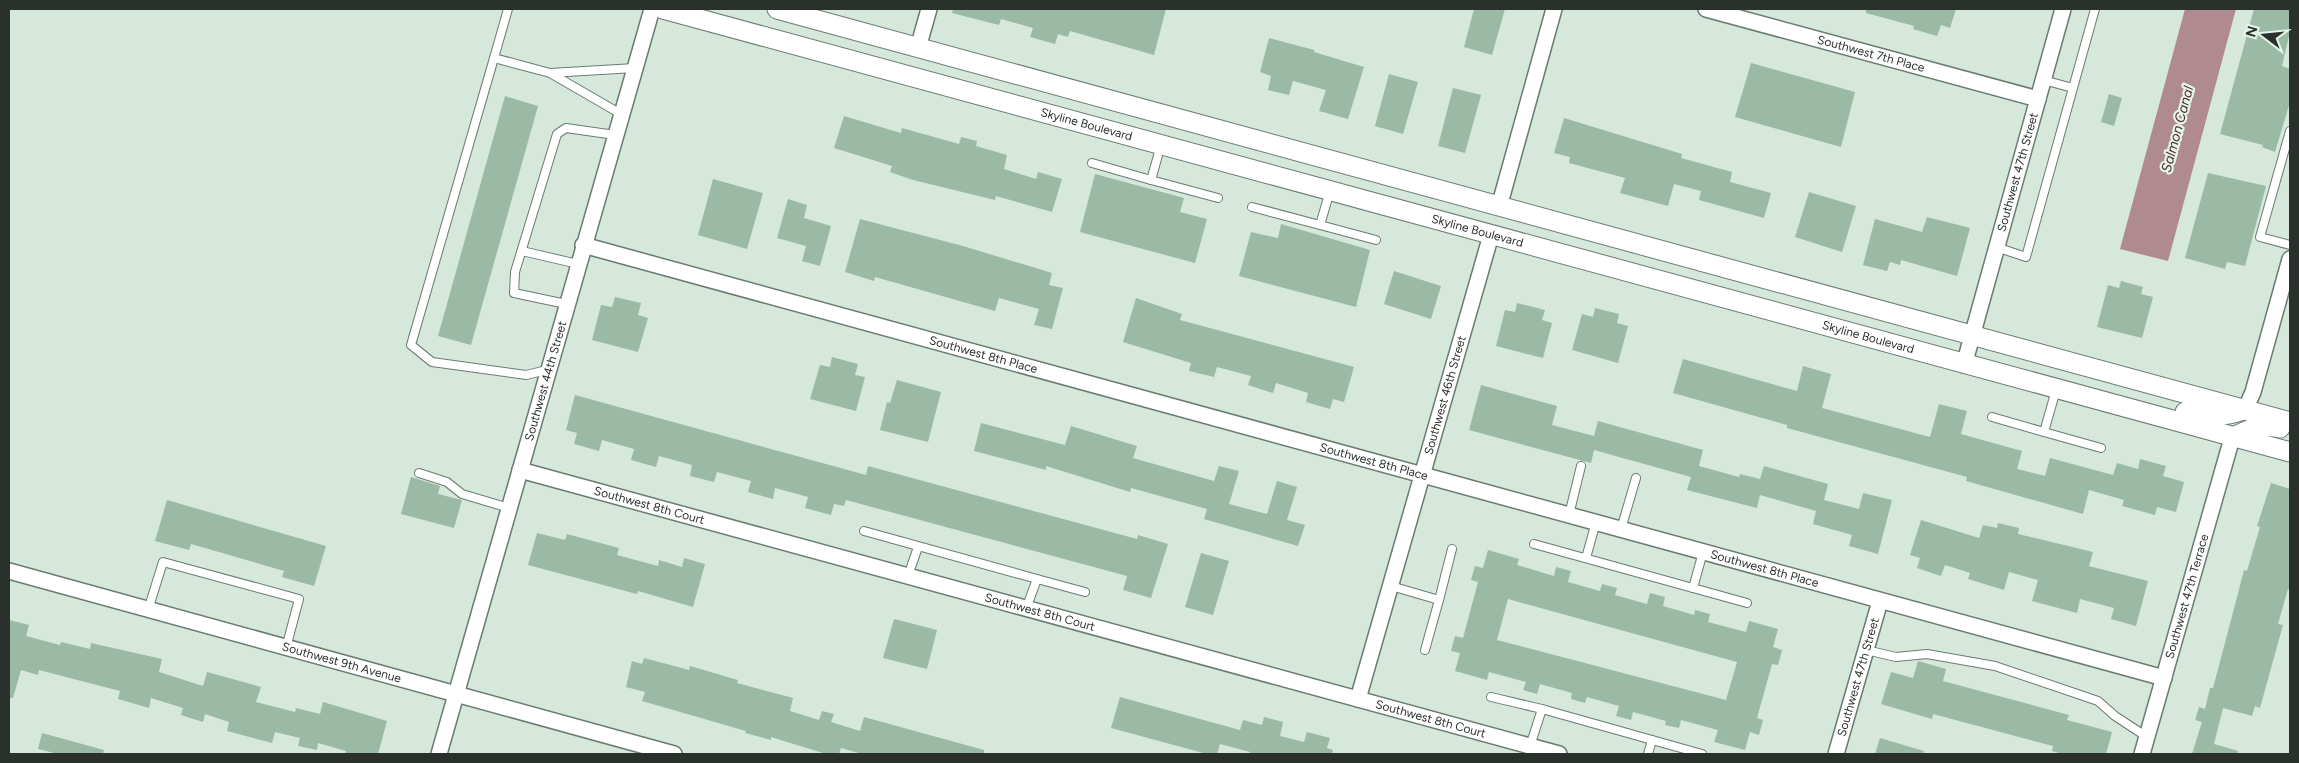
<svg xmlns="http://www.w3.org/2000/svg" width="2299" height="763" font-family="Figtree,sans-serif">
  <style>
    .water { fill: #af8a91 }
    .building { fill: #9abaa5; fill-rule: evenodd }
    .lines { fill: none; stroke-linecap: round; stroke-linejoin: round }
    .service-casing { stroke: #6a7b70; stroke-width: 10 }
    .minor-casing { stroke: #6a7b70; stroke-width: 18 }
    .tertiary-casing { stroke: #6a7b70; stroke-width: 21 }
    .service { stroke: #fff; stroke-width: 8 }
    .minor { stroke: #fff; stroke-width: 15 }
    .tertiary { stroke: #fff; stroke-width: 19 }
    .labels { text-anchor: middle; stroke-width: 4.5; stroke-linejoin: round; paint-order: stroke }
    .street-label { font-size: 12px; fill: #2a312c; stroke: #e2f5e8 }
    .water-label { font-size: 14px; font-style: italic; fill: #582532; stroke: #e2f5e8 }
  </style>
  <rect width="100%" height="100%" fill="#d5e8db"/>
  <!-- water -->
  <path class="water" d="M2185 9H2236L2168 261 2120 249Z"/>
  <!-- building -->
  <g class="building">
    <path d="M953 9H1166L1154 55 1070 31 1068 37 1058 34 1055 44 1030 37 1033 28 1001 19 999 25 952 13Z"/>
    <path d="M1474 9H1505L1492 55 1464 47Z"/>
    <path d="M1866 9H1956L1950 28 1941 25 1937 36 1913 29 1914 26 1866 13Z"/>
    <path d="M2254 9H2290V32L2282 66 2290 69V102L2275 152 2262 147 2263 145 2220 134Z"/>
    <path d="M1269 38 1314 50V52L1364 67 1348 119 1319 111 1326 90 1293 81 1289 95 1268 90 1271 76 1260 72Z"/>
    <path d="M1751 63 1855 92 1841 147 1735 117Z"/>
    <path d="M1389 74 1418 82 1403 134 1375 126Z"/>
    <path d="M1453 88 1481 95 1465 153 1438 146Z"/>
    <path d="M2109 94 2122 98 2114 126 2101 122Z"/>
    <path d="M505 96 538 106 471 345 438 336Z"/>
    <path d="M844 116 901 133 902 128 959 144 961 137 977 141 976 146 1007 155 1004 169 1036 179 1038 172 1062 179 1052 212 996 196 995 200 913 180 890 172 892 166 834 148Z"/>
    <path d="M1564 118 1682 154 1681 158 1732 172 1730 182 1771 193 1764 218 1699 200 1701 191 1674 184 1668 206 1620 193 1625 178 1569 163 1570 157 1554 153Z"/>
    <path d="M2208 173 2266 186 2245 266 2227 262 2225 269 2185 258Z"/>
    <path d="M1095 174 1184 198 1180 212 1207 219 1195 263 1080 232Z"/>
    <path d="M713 179 763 193 747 249 698 235Z"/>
    <path d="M1809 192 1856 206 1842 252 1795 237Z"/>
    <path d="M788 199 807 205 804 218 831 226 820 266 802 261 806 246 777 238Z"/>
    <path d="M1927 217 1970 228 1957 276 1901 260 1900 265 1890 262 1887 271 1863 265 1875 219 1922 232Z"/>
    <path d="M860 219 963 246 1052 273 1049 285 1063 288 1052 329 1034 325 1039 309 999 298 995 311 875 277 874 281 845 272Z"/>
    <path d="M1281 224 1370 250 1356 307 1239 276 1251 232 1278 238Z"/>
    <path d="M1394 271 1441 286 1431 319 1384 304Z"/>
    <path d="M2121 281 2143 287 2141 294 2153 297 2142 338 2097 327 2108 285 2119 288Z"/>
    <path d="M615 297 641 303 638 315 648 318 638 352 592 340 601 305 612 307Z"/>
    <path d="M1136 298 1182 314 1180 320 1354 367 1344 402 1333 399 1330 409 1306 402 1308 393 1276 383 1273 393 1248 385 1251 376 1217 367 1214 377 1189 371 1191 363 1123 342Z"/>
    <path d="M1517 303 1545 310 1542 320 1552 323 1543 358 1496 346 1505 310 1515 312Z"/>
    <path d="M1595 308 1619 314 1617 323 1628 326 1618 363 1572 350 1582 314 1593 317Z"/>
    <path d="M832 357 858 364 855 375 865 377 856 411 810 399 820 365 830 367Z"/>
    <path d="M1683 359 1797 391 1803 366 1831 374 1822 408 1930 437 1939 404 1967 411 1961 434 2022 451 2017 469 2045 476 2050 458 2113 475 2117 463 2138 469 2140 459 2166 466 2163 476 2184 482 2176 512 2157 507 2155 515 2122 506 2124 500 2089 490 2083 514 1966 481 1967 477 1787 428V425L1673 393Z"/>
    <path d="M897 380 941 392 928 442 880 430 887 402 890 403Z"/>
    <path d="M1481 385 1557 406 1552 425 1594 436 1598 421 1703 450 1699 466 1739 477 1740 474 1760 479 1764 466 1828 484 1824 500 1859 509 1863 493 1892 500 1878 554 1849 546 1852 535 1813 524 1816 511 1760 495 1757 508 1687 490 1691 477 1594 450 1591 463 1469 430Z"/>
    <path d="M575 395 866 475 868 466 1137 539 1138 535 1168 544 1151 598 1123 590 1127 576 846 500 844 506 834 504 831 515 805 508 808 497 775 488 773 499 748 492 751 481 717 472 714 482 690 476 692 465 659 456 656 467 631 460 634 449 602 440 599 451 574 444 577 433 566 430Z"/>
    <path d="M981 423 1065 445 1071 426 1137 446 1133 458 1214 481 1219 466 1239 471 1229 504 1267 514 1277 481 1297 487 1287 520 1305 525 1298 546 1204 519 1207 509 1131 488 1130 492 1046 466V470L974 451Z"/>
    <path d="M411 477 440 486 438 494 462 500 454 528 401 514Z"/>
    <path d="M2271 483 2290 489V590L2288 589 2278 624 2283 625 2260 708 2255 706 2252 716 2223 708 2214 744 2238 751 2237 754H2192L2202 722 2195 720 2199 707 2205 709 2210 688H2213L2236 601 2244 570 2247 571 2260 527 2257 526Z"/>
    <path d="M167 500 326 546 314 586 282 577 284 571 191 544 189 550 155 541Z"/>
    <path d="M1921 520 1979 538 1983 525 1997 528 1998 523 2019 528 2018 534 2093 552 2089 566 2148 581 2136 626 2111 619 2114 608 2080 599 2077 613 2032 601 2038 580 2009 572 2004 590 1968 579 1970 573 1945 565 1941 576 1917 568 1920 558 1910 555Z"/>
    <path d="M537 533 565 540 567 534 619 548 617 555 658 566 659 560 682 567 684 558 705 564 693 607 638 591 637 594 528 565Z"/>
    <path d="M1488 550 1519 559 1517 565 1554 576 1556 567 1571 571 1568 582 1600 591 1602 584 1617 588 1615 595 1647 604 1650 593 1665 597 1663 606 1694 615 1695 610 1710 614 1708 622 1746 632 1749 621 1778 629 1773 647 1782 650 1778 665 1772 664 1757 718 1763 720 1759 735 1750 732 1745 750 1714 742 1718 730 1681 720 1679 728 1665 725 1666 721 1633 712 1631 720 1616 716 1619 706 1587 697 1585 703 1571 699 1572 693 1540 684 1537 694 1523 690 1526 682 1489 672 1487 680 1455 671 1460 653 1451 651 1455 636 1463 638 1478 582 1471 580 1475 566 1483 568ZM1508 599 1737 662 1726 700 1497 640Z"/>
    <path d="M1201 553 1229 561 1213 615 1185 607Z"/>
    <path d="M894 619 937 630 927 669 883 658Z"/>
    <path d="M9 620 29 625 26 636 60 645 61 642 90 649 91 643 162 659 159 672 203 686 207 672 261 687 256 702 295 712 296 708 320 714 323 702 387 721 378 754H345L346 751 318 743 317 750 298 746 300 738 275 732 272 743 227 731 229 722 205 714 203 722 181 715 183 708 151 698 149 708 118 699 120 691 39 670 38 675 21 670 13 698H9Z"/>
    <path d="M644 658 689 670 690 666 738 680 737 683 793 698 790 711 819 720 822 711 834 714 831 722 860 731 864 717 984 750V754H862L841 748 839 754H826L771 737V740L745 733 746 731 642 701 645 692 626 687 632 661 642 664Z"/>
    <path d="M1918 661 1946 669 1943 681 2069 715 2067 720 2112 732 2106 754H2063L2052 751 2053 746 1933 714 1932 719 1881 704 1891 672 1913 678Z"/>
    <path d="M1120 697 1240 730 1243 720 1262 725 1264 717 1283 722 1280 736 1304 742 1307 732 1330 738 1327 748 1333 750 1332 754H1249L1250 752 1220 744 1217 754H1207L1111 728Z"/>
    <path d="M42 733 104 750 103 754H58L38 749Z"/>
    <path d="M1880 738 1924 751 1923 754H1875Z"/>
  </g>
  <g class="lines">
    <defs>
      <g id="service">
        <path d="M494 58 508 9"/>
        <path d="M2043 80 2073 88"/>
        <path d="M621 114 550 73 635 68"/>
        <path d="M2290 131 2260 237 2290 245"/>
        <path d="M1161 145 1151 180 1218 198"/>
        <path d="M1092 163 1151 180"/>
        <path d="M1252 207 1320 225 1330 191"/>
        <path d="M1320 225 1376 240"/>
        <path d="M1996 247 2026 257 2095 9"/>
        <path d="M522 251 578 264"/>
        <path d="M566 304 514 293 515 272 557 134 566 128 615 135"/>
        <path d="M547 370 526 375 432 362 411 345 494 58 550 73"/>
        <path d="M1992 417 2044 432 2056 390"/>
        <path d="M2044 432 2101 448"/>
        <path d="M419 473 447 482 462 494 509 508"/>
        <path d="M1569 515 1581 466"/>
        <path d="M1621 529 1636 478"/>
        <path d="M864 531 1037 579 1026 609"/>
        <path d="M1534 544 1747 603"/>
        <path d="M1586 558 1596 522"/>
        <path d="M908 576 918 547"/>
        <path d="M1037 579 1085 592"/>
        <path d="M1391 586 1439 600 1425 650"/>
        <path d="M1693 588 1703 552"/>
        <path d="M1439 600 1452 549"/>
        <path d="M148 610 163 562 299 599 286 648"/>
        <path d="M1866 650 1896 657 1927 654 1995 666 2098 701 2115 716 2147 737"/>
        <path d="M1491 697 1542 709"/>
        <path d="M1530 746 1542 709 1702 754"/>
        <path d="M1648 754 1652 740"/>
      </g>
      <g id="minor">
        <path id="s1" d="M1706 9 2038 99"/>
        <path d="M918 48 929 9"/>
        <path d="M1499 207 1554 9"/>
        <path id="s2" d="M583 245 2164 678"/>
        <path id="s3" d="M1964 365 2063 9"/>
        <path d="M2245 410 2253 392 2290 259"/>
        <path id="s4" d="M520 470 1559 754"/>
        <path id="s5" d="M9 571 674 754"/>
        <path id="s6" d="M1358 699 1491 235"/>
        <path id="s7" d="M439 754 652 9"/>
        <path id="s8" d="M1836 754 1880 601"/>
        <path id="s9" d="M2142 754 2232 438"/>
      </g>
      <g id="tertiary">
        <path id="s10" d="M663 9 2290 452"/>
        <path d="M777 9 2290 422"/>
        <path d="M2185 412C2207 418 2222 417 2244 410"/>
        <path d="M2232 438C2250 428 2261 424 2280 428"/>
      </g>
    </defs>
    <!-- service casing -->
    <use href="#service" class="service-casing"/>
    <!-- minor casing -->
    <use href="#minor" class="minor-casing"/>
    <!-- tertiary casing -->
    <use href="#tertiary" class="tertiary-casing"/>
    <!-- service -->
    <use href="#service" class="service"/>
    <!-- minor -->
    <use href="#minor" class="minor"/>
    <!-- tertiary -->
    <use href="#tertiary" class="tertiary"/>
  </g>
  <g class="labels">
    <!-- street labels -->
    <g class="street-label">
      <text dy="4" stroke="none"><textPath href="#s1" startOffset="171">Southwest 7th Place</textPath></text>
      <text dy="4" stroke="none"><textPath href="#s10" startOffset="439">Skyline Boulevard</textPath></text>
      <text dy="4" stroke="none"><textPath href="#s3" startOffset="200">Southwest 47th Street</textPath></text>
      <text dy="4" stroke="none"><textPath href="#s10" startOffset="844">Skyline Boulevard</textPath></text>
      <text dy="4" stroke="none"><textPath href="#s10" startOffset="1249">Skyline Boulevard</textPath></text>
      <text dy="4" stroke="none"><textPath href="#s2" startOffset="415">Southwest 8th Place</textPath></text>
      <text dy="4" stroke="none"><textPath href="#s7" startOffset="388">Southwest 44th Street</textPath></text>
      <text dy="4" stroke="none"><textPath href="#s6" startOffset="316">Southwest 46th Street</textPath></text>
      <text dy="4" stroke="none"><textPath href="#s2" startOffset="820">Southwest 8th Place</textPath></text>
      <text dy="4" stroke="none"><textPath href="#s4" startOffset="134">Southwest 8th Court</textPath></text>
      <text dy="4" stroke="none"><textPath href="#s2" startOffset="1225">Southwest 8th Place</textPath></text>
      <text dy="4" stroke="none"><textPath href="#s9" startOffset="164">Southwest 47th Terrace</textPath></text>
      <text dy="4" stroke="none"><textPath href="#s4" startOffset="539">Southwest 8th Court</textPath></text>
      <text dy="4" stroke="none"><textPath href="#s5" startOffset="345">Southwest 9th Avenue</textPath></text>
      <text dy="4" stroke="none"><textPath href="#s8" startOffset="80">Southwest 47th Street</textPath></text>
      <text dy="4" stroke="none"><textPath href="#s4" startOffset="944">Southwest 8th Court</textPath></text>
    </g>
    <!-- water labels -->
    <g class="water-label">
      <text transform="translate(2177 129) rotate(-75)" y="5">Salmon Canal</text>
    </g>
  </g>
  <!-- border -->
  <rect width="2299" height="763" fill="none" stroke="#2a312c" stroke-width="20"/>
  <!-- north arrow -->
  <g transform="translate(2264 35) rotate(286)" stroke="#e2f5e8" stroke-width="4" paint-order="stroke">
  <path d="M0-4L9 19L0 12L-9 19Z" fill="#2a312c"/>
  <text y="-8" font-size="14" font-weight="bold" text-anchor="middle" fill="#2a312c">N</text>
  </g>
</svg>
